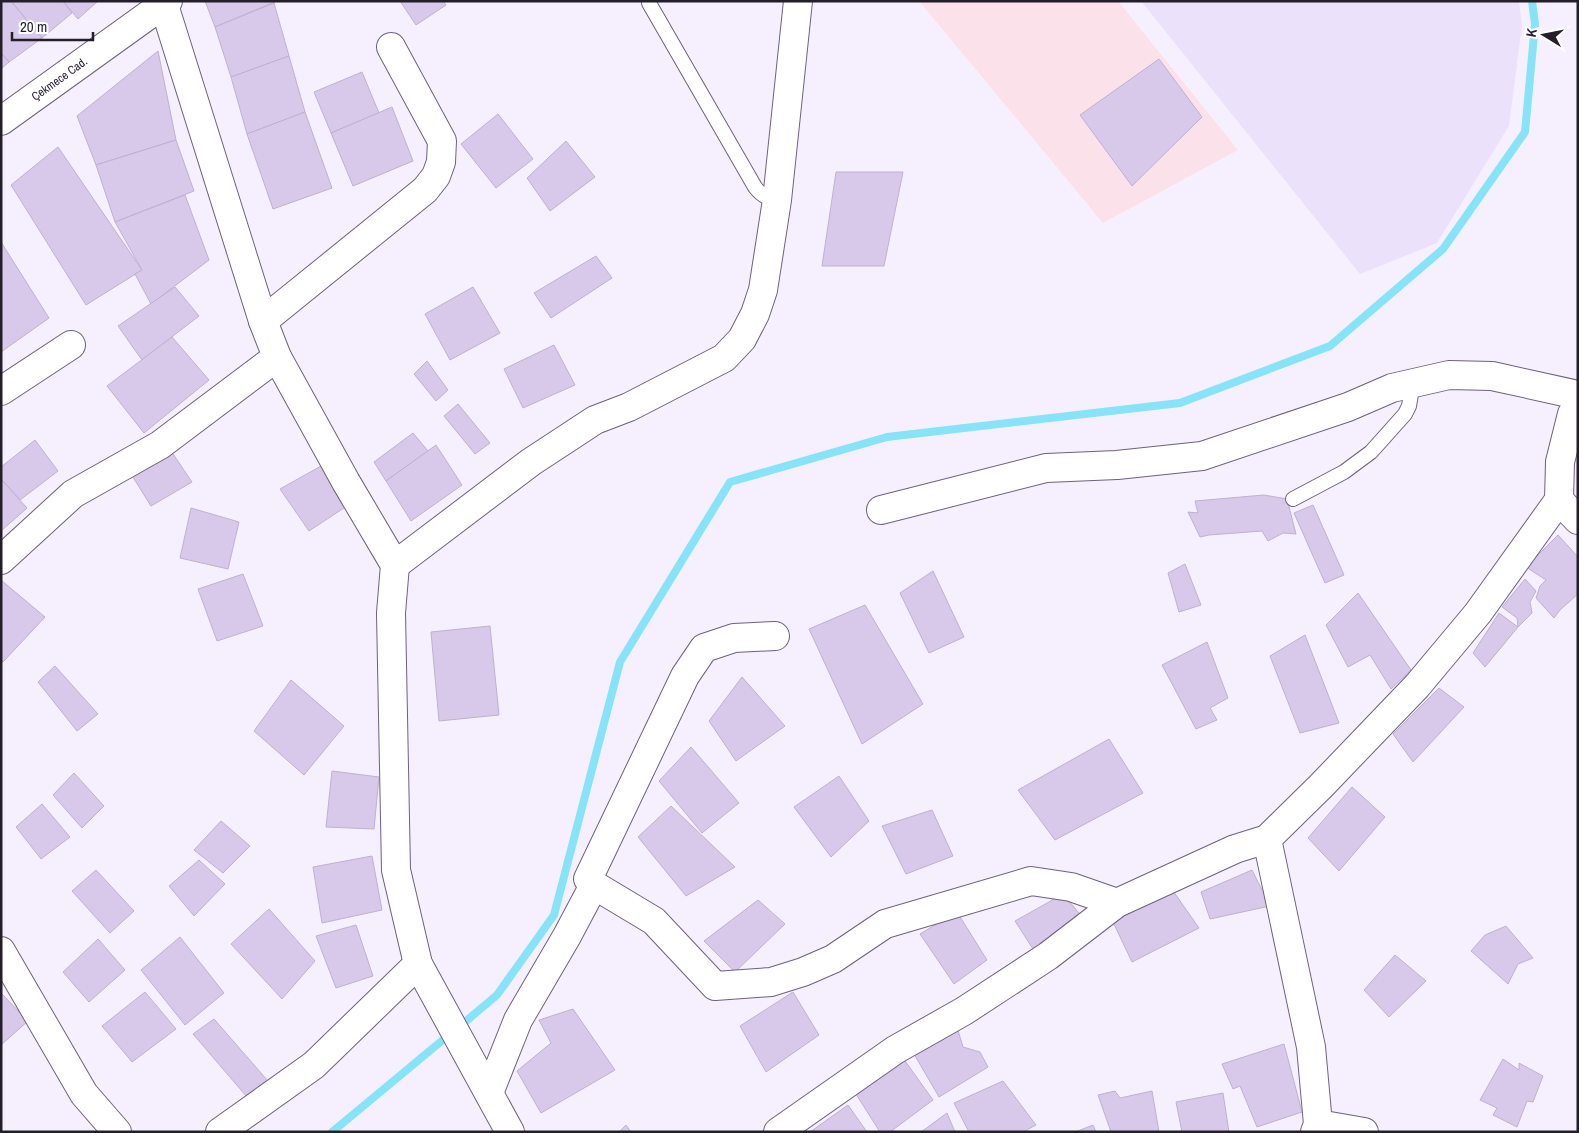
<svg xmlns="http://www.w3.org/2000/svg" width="1579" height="1133" font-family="'Archivo Narrow',sans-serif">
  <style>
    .built { fill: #ebe1fa }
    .education { fill: #fbe1ea }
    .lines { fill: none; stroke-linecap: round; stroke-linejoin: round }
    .stream { stroke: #87e3f7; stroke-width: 8 }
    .building { fill: #d8c9eb; stroke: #bfb0d2 }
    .service-casing { stroke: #6e607f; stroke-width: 16 }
    .minor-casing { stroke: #6e607f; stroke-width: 30 }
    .tertiary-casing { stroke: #6e607f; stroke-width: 30 }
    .service { stroke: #fff; stroke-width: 14 }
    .minor { stroke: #fff; stroke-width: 28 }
    .tertiary { stroke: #fff; stroke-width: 28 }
    .labels { text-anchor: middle; stroke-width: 4; stroke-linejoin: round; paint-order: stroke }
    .street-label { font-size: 12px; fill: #241e2b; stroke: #fff }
  </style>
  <rect width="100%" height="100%" fill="#f6f0fe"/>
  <!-- built -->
  <path class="built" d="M1141 1H1519L1522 25 1509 126 1437 243 1360 274Z"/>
  <!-- education -->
  <path class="education" d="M919 1H1118L1238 150 1103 223Z"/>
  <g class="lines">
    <!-- stream -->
    <g class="stream">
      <path d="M459 1027 497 995 554 915 620 662 730 482 887 437 1180 403 1330 346 1443 249 1525 132 1535 24 1532 1"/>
      <path d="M332 1132 450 1034"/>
    </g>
  </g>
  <!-- building -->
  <g class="building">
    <path d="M1 1H11L42 38 9 62 1 53Z"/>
    <path d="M11 1H63L72 13 42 38Z"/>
    <path d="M63 1H98L78 19Z"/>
    <path d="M205 1H277L215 27Z"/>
    <path d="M400 1H443L446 5 416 25Z"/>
    <path d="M274 3 289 56 231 77 215 27Z"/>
    <path d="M158 51 176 140 96 165 77 116Z"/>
    <path d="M1 53 9 62 1 69Z"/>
    <path d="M289 56 305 112 247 134 231 77Z"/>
    <path d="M1159 59 1202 117 1132 186 1080 115Z"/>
    <path d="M362 72 379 113 331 133 314 92Z"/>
    <path d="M392 107 413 161 353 186 331 133Z"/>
    <path d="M305 112 332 188 273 209 247 134Z"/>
    <path d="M498 114 533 159 496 188 461 144Z"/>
    <path d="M176 140 194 191 115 222 96 165Z"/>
    <path d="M566 141 595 177 550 211 527 178Z"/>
    <path d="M58 147 142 270 86 305 11 185Z"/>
    <path d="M836 172H903L884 266H822Z"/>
    <path d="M185 195 209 260 151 304 135 274 142 270 115 222Z"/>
    <path d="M1 242 49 318 1 352Z"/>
    <path d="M596 256 612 278 551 318 534 293Z"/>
    <path d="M175 287 199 316 142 360 118 326Z"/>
    <path d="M473 287 500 333 450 360 425 314Z"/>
    <path d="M172 337 209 380 144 433 107 386Z"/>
    <path d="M554 345 575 385 523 408 504 369Z"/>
    <path d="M427 361 448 390 436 401 414 374Z"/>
    <path d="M458 404 490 443 475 454 444 416Z"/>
    <path d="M413 433 428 451 386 481 374 462Z"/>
    <path d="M35 440 58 471 20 500 1 479V467Z"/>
    <path d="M436 445 462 485 411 521 386 481Z"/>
    <path d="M169 448 192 482 151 506 131 474Z"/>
    <path d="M321 466 350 504 309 531 280 489Z"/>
    <path d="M1 479 27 508 1 531Z"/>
    <path d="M1264 495 1287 499 1296 534 1283 533 1268 541 1262 531 1209 535 1200 537 1188 512 1198 513 1195 501Z"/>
    <path d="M1313 505 1344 575 1325 583 1294 513Z"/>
    <path d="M191 508 239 522 228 569 180 558Z"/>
    <path d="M1558 535 1578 557V594L1560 610 1554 618 1536 598 1540 586 1546 580 1526 567Z"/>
    <path d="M1185 564 1201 605 1179 612 1168 573Z"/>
    <path d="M933 571 964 637 929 653 900 593Z"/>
    <path d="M243 574 263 626 217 641 198 589Z"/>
    <path d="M1525 579 1536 591 1530 602 1532 613 1518 627 1517 618 1502 607Z"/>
    <path d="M1 580 45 617 3 662 1 660Z"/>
    <path d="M1358 593 1411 670 1391 689 1370 655 1348 667 1326 625Z"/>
    <path d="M865 605 923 704 862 744 809 629Z"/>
    <path d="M1499 613 1518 627 1485 667 1473 653Z"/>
    <path d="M490 626 499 715 439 721 431 632Z"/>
    <path d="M1305 635 1339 723 1300 733 1270 656Z"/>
    <path d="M1207 642 1228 698 1210 708 1217 720 1196 729 1162 665Z"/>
    <path d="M55 666 98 714 77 731 38 682Z"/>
    <path d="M742 677 785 726 736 761 709 721Z"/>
    <path d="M291 680 344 726 304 775 254 731Z"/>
    <path d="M1439 688 1464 707 1413 762 1393 734Z"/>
    <path d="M1109 739 1143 793 1055 840 1018 790Z"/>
    <path d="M691 747 739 803 702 833 659 781Z"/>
    <path d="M332 771 379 777 374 829 326 827Z"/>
    <path d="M74 773 104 806 82 828 53 795Z"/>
    <path d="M839 776 869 821 831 857 794 807Z"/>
    <path d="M1352 787 1385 817 1339 871 1308 838Z"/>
    <path d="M42 804 70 837 41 859 16 827Z"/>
    <path d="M671 806 735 867 686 896 638 837Z"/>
    <path d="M932 810 953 856 906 874 882 826Z"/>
    <path d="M221 821 250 846 223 873 194 850Z"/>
    <path d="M372 856 382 910 322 923 313 867Z"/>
    <path d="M199 860 225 884 194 916 169 886Z"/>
    <path d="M96 870 134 911 110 933 72 891Z"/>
    <path d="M1252 870 1270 906 1210 919 1201 892Z"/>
    <path d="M1171 888 1199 928 1132 962 1113 922Z"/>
    <path d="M1063 894 1084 919 1033 949 1015 921Z"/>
    <path d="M758 900 785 924 735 972 704 941Z"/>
    <path d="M269 909 315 961 282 999 231 944Z"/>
    <path d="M957 912 987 960 954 984 920 934Z"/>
    <path d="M356 925 373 976 336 988 316 936Z"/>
    <path d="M1506 926 1533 958 1518 964 1508 984 1471 951 1485 935Z"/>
    <path d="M180 937 224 993 185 1025 141 970Z"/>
    <path d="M98 939 125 970 89 1002 63 972Z"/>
    <path d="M1395 955 1426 981 1389 1017 1364 990Z"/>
    <path d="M145 992 176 1029 132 1062 102 1026Z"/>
    <path d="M793 992 819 1035 766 1072 740 1026Z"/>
    <path d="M1 993 28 1021 1 1045Z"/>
    <path d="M573 1009 615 1070 541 1113 517 1071 551 1043 539 1020Z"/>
    <path d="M214 1019 268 1081 247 1097 193 1034Z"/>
    <path d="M957 1027 963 1047 980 1052 988 1067 939 1097 914 1054Z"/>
    <path d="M1284 1044 1302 1112 1257 1127 1240 1086 1233 1089 1222 1064Z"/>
    <path d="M900 1054 933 1100 890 1132H880L854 1091Z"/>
    <path d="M1503 1059 1519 1070V1063L1543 1076 1533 1102 1527 1101 1517 1127 1493 1115 1497 1108 1480 1100Z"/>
    <path d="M1003 1081 1036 1125 1023 1132H969L954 1103Z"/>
    <path d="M1115 1091 1120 1098 1152 1091 1159 1132H1111L1098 1095Z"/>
    <path d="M1223 1093 1229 1132H1182L1176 1102Z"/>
    <path d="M848 1105 867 1132H810Z"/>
    <path d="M947 1113 955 1132H921Z"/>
    <path d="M626 1125 631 1132H619Z"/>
    <path d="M1093 1125 1096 1132H1075Z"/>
  </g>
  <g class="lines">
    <defs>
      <g id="service">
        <path d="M649 3 755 187C761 195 767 199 777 200"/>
        <path d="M1293 499 1344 472 1371 452 1405 414 1409 406 1411 394V384"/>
      </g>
      <g id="minor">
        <path d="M263 321 425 190 436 176 441 162 442 141 391 47"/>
        <path d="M1 391 71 345"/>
        <path d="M1559 500 1578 520"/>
        <path d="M881 510 1046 468 1117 465 1202 456 1348 407 1392 388 1449 375 1492 376 1578 395"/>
        <path d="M1 560 73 494 160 445 277 357"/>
        <path d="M395 565 531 462 595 420 629 407 724 358 742 339 755 314 763 290 777 200 798 1"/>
        <path d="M1267 839 1311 1047 1318 1124 1315 1132"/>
        <path d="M594 885 654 921 715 986 771 982 803 972 833 959 885 924 1031 881 1071 887 1117 903"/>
        <path d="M1 951 84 1094 117 1132"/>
        <path d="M489 1093 518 1020 567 936 594 885 588 879 685 676 704 648 734 638 775 636"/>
        <path d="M1318 1124 1364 1132"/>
        <path d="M220 1132 314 1065 418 964"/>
        <path d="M778 1132 895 1050 964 1011 1048 956 1117 903 1235 849 1267 839 1321 786 1417 686 1478 613 1559 500 1560 462 1572 414 1578 406"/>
      </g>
      <g id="tertiary">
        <path d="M164 5 263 321 277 357 346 482 395 565 391 613 396 870 418 964 510 1132"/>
        <path id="s1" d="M1 121 168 1"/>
      </g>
    </defs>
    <!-- service casing -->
    <use href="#service" class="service-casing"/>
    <!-- minor casing -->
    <use href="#minor" class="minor-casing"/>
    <!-- tertiary casing -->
    <use href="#tertiary" class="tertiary-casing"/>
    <!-- service -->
    <use href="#service" class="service"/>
    <!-- minor -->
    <use href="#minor" class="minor"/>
    <!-- tertiary -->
    <use href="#tertiary" class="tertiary"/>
  </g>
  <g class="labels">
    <!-- street labels -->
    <g class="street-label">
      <text dy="4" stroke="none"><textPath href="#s1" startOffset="72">Çekmece Cad.</textPath></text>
    </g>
  </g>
  <!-- border -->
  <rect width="1579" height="1133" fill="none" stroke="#241e2b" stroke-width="5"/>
  <!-- north arrow -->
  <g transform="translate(1544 35) rotate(280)" stroke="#ffffff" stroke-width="4" paint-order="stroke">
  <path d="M0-4L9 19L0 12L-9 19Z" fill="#241e2b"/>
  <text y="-8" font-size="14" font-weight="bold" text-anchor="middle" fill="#241e2b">K</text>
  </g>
  <!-- scale -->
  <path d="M12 32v8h81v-8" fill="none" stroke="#241e2b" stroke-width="2.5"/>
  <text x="20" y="32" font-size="15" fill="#241e2b" stroke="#ffffff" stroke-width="4" paint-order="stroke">20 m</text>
</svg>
